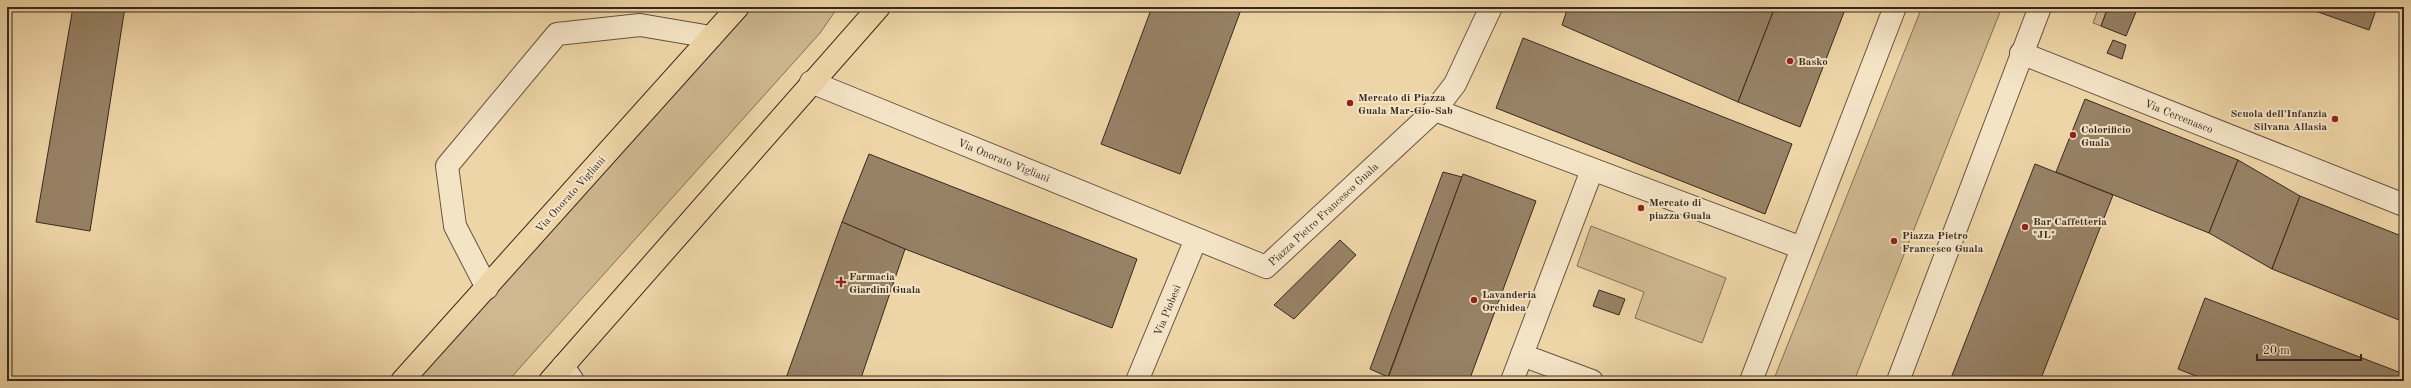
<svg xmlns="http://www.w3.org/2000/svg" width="2411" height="388" font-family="'Old Standard TT',serif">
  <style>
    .green { fill: #cfb890; stroke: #847058 }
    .building { fill: #978266; stroke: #38281f }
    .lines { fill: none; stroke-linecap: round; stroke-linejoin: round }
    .minor-casing { stroke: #665341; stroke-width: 24 }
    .major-casing { stroke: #38281f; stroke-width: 24 }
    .minor { stroke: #f4e4c6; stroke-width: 22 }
    .major { stroke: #eed5a7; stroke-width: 22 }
    .poi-dot { fill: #8f2418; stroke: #f4e4c6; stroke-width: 1.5 }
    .labels { text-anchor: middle; stroke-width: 4; stroke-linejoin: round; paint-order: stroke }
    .poi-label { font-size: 11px; font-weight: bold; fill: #38281f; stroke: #f4e4c6; text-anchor: start }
    .street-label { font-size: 11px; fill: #38281f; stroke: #f4e4c6 }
  </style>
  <rect width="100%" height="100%" fill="#eed5a7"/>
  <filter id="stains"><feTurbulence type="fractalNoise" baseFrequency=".005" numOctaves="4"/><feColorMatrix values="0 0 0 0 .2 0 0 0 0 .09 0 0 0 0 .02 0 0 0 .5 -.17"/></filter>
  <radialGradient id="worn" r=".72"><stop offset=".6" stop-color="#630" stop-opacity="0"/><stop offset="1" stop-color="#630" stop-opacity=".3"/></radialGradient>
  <!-- green -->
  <g class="green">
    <path d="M752 7H838L820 33 508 381H416Z"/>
    <path d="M1922 7H2002L1854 381H1778L1774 379Z"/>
    <path d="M2099 7H2108L2101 26 2093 23Z"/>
    <path d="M1591 226 1726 278 1702 343 1635 318 1644 292 1577 266Z"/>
  </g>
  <!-- building -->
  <g class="building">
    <path d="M73 7H125L90 231 36 222Z"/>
    <path d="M383 7H416L414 12Z"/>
    <path d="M1152 7H1242L1180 174 1101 144Z"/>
    <path d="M1568 7H1775L1738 102 1562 25Z"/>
    <path d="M1775 7H1846L1800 127 1738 102Z"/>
    <path d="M2108 7H2138L2126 36 2101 26Z"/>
    <path d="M2304 7H2377L2369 30Z"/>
    <path d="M1523 38 1792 144 1765 214 1496 108Z"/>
    <path d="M2113 40 2126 45 2122 59 2107 53Z"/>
    <path d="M2085 99 2238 160 2209 233 2056 172Z"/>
    <path d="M869 154 1137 259 1112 328 905 249 842 222Z"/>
    <path d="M2238 160 2300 196 2272 269 2209 233Z"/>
    <path d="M2035 164 2113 195 2040 381H1959L1951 378Z"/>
    <path d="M1443 172 1462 177 1388 377 1370 369Z"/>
    <path d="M1463 174 1536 201 1469 381H1387Z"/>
    <path d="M2300 196 2404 237V322L2272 269Z"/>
    <path d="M842 222 905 249 860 381H785Z"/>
    <path d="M1340 240 1356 255 1294 319 1274 305Z"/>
    <path d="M1599 290 1625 299 1619 315 1593 306Z"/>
    <path d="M2205 298 2404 374V381H2209L2178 369Z"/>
  </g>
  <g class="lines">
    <defs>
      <g id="minor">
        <path d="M2021 53 2404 205"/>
        <path d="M811 82 1266 267 1435 110 1455 84 1491 7"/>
        <path d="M1435 110 1802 248"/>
        <path d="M487 288 455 226 447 166 557 34 640 25 711 37"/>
        <path d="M1522 355 1592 381"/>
        <path d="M563 366 573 381"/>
        <path d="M1137 381 1196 239"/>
        <path d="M1512 381 1592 170"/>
        <path d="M1751 381 1895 7"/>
        <path d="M1898 381 2040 7"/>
      </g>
      <g id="major">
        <path d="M402 381 738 7"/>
        <path d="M550 381 879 7"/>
      </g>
    </defs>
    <!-- minor casing -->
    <use href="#minor" class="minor-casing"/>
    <!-- major casing -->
    <use href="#major" class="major-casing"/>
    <!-- minor -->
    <use href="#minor" class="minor"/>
    <!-- major -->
    <use href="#major" class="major"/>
  </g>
  <!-- markers -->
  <g class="poi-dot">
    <circle cx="1790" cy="61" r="4"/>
    <circle cx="1350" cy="103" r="4"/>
    <circle cx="2335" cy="119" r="4"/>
    <circle cx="2073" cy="135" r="4"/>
    <circle cx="1641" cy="208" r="4"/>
    <circle cx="2025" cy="227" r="4"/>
    <circle cx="1894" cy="241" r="4"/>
    <path d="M839 276h4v4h4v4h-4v4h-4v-4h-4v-4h4z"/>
    <circle cx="1474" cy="300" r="4"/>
  </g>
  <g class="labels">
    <!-- poi labels -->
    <g class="poi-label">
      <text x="1798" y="65">Basko</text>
      <text x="1358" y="101">Mercato di Piazza<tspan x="1358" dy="13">Guala Mar-Gio-Sab</tspan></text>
      <text x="2327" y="117" text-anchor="end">Scuola dell'Infanzia<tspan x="2327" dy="13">Silvana Allasia</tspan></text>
      <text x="2081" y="133">Colorificio<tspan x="2081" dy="13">Guala</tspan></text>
      <text x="1649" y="206">Mercato di<tspan x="1649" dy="13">piazza Guala</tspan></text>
      <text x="2033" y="225">Bar Caffetteria<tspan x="2033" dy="13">"JL"</tspan></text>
      <text x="1902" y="239">Piazza Pietro<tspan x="1902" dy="13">Francesco Guala</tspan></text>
      <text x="849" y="280">Farmacia<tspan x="849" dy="13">Giardini Guala</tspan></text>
      <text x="1482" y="298">Lavanderia<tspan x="1482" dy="13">Orchidea</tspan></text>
    </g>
    <!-- street labels -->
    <g class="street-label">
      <text transform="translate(2179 116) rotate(22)" y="4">Via Cercenasco</text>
      <text transform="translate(1004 160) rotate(22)" y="4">Via Onorato Vigliani</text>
      <text transform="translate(570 194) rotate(-48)" y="4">Via Onorato Vigliani</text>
      <text transform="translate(1323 214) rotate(-43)" y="4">Piazza Pietro Francesco Guala</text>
      <text transform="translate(1167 310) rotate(-68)" y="4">Via Piobesi</text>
    </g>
  </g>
  <!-- margin -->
  <rect width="2411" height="388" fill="none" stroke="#eed5a7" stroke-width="24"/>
  <rect x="8" y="8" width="2395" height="372" fill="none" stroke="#38281f" stroke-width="2"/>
  <rect x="12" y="12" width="2387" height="364" fill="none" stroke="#38281f"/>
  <!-- scale -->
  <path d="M2257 354v6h104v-6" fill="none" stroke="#38281f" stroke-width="2"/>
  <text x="2263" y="354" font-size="12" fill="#38281f" stroke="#f4e4c6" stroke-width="3" paint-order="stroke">20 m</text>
  <rect width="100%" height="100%" filter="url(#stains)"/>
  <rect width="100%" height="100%" fill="url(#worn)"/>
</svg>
